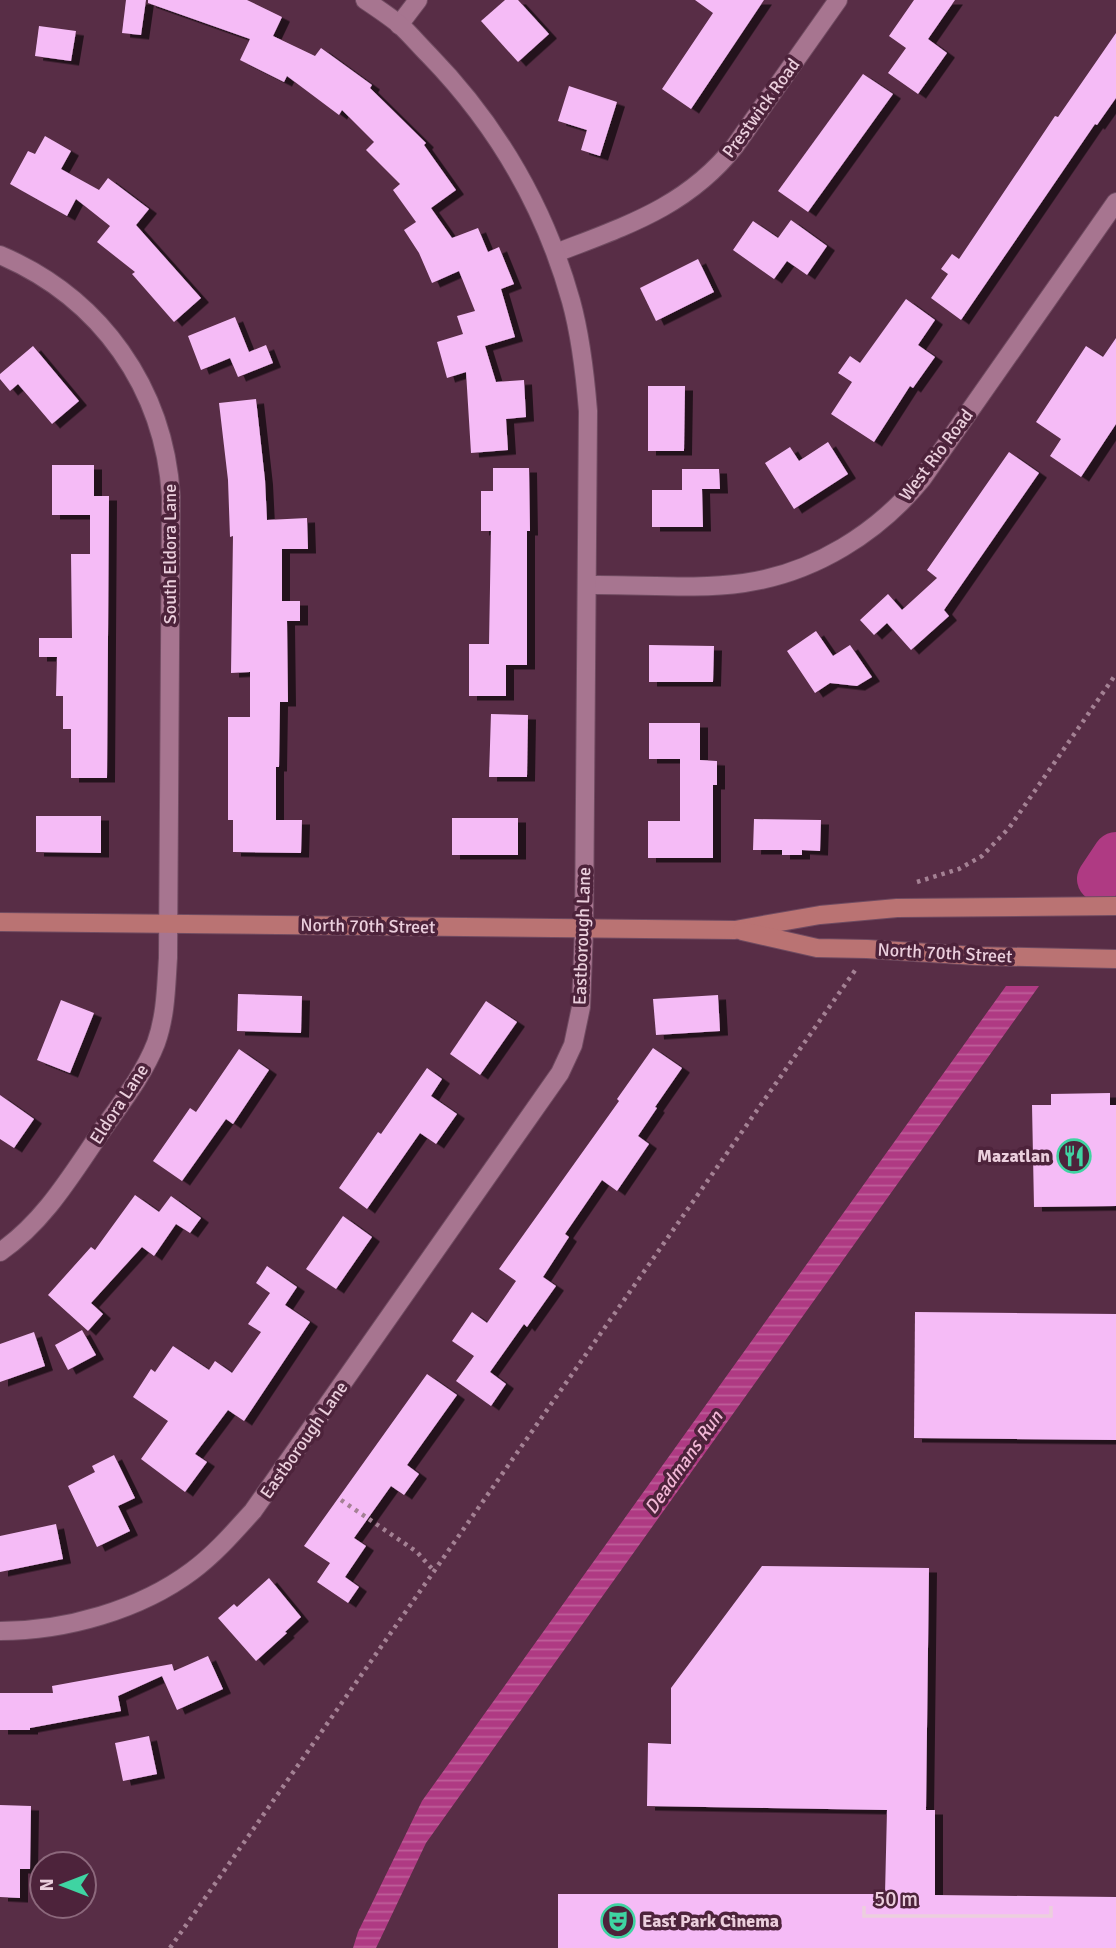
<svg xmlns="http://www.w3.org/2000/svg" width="1116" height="1948" font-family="Signika,sans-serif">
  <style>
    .water { fill: url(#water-rules) }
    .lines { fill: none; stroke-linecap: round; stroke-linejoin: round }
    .river { stroke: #af3a83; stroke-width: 46 }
    .building { fill: #f5bbf6; filter: url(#shadow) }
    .street-casing { stroke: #704b61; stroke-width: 20 }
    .secondary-casing { stroke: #704b61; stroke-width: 20 }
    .path { stroke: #a48194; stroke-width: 4.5; stroke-dasharray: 3.5 5; stroke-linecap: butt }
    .street { stroke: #a77590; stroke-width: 18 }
    .secondary { stroke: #ba7373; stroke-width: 18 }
    .labels { text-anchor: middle; stroke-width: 7; stroke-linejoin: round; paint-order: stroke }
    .street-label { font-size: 18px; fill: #ebcfdd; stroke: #4d233b }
    .poi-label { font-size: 18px; font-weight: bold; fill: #ebcfdd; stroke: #4d233b; text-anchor: end }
    .water-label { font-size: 19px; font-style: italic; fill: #f2b7d6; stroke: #4d233b }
  </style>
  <defs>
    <pattern id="water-rules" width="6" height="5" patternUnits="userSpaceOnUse" patternTransform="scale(1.75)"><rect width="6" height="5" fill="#af3a83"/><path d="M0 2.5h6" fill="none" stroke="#be5f9a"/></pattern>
    <filter id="shadow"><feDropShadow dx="8" dy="4.5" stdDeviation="0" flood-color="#0009"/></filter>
  </defs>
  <rect width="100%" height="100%" fill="#582d46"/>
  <!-- water -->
  <path class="water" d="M1006 986H1039L426 1843 376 1948H353L358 1932 422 1801Z"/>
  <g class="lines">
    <!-- river -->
    <path class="river" d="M1100 879 1116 855"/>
  </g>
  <!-- building -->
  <g class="building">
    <path d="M126 0H146L141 35 122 33Z"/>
    <path d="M148 0H247L282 17 273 36 315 56 321 48 372 85 370 88 426 143 424 145 456 190 431 208 452 238 478 228 488 252 499 247 514 284 501 289 515 337 485 346 496 382 524 380 526 417 506 419 508 450 471 453 466 372 447 378 437 342 463 334 457 316 475 311 459 271 432 283 419 253 404 230 416 222 393 190 400 184 366 150 374 142 342 110 339 115 287 76 284 82 240 60 250 39 148 3Z"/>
    <path d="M505 0H518L549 34 518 62 481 21Z"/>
    <path d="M695 0H764L691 109 662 89 713 13Z"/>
    <path d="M914 0H955L928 39 947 53 918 94 888 73 906 48 889 36Z"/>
    <path d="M39 26 76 31 71 61 35 56Z"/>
    <path d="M1116 33V98L1097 125 1095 124 961 320 931 298 948 274 941 269 952 254 959 259 1055 116 1058 117Z"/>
    <path d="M863 74 893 94 808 212 778 191Z"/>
    <path d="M569 86 617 102 600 156 581 150 587 130 558 121Z"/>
    <path d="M45 136 71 151 61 169 99 190 108 178 149 209 136 225 201 298 174 322 132 274 135 272 97 242 110 226 76 199 67 216 10 184 28 151 35 154Z"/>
    <path d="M791 220 827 246 807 275 787 261 774 279 733 250 753 221 778 238Z"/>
    <path d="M698 259 714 292 656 321 640 288Z"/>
    <path d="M906 299 935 320 918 345 935 357 913 388 910 386 874 442 831 414 852 382 838 373 850 356 860 363Z"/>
    <path d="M235 317 249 352 266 345 273 363 238 377 230 358 201 370 188 336Z"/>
    <path d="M1116 338V424L1081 477 1050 456 1061 439 1036 422 1086 346 1103 357Z"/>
    <path d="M33 346 79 401 52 424 18 384 10 391 0 379V374Z"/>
    <path d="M648 386H685L684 451H648Z"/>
    <path d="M256 399 265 480 267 520 307 518 308 549H282V601H300V621H287L288 702H280L279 767H276V820H302L301 853 233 852V820H228V717H250V672L231 673 233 536 230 537 228 480 219 403Z"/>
    <path d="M828 442 848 474 794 509 765 463 790 447 799 461Z"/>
    <path d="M1009 452 1039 473 944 610 949 616 911 650 887 623 874 635 860 620 888 594 902 610 937 578 927 570Z"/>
    <path d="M52 465H94V496H109L107 778H71V729H63V696H56L57 657H39V638H72L71 554H90V515H52Z"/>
    <path d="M493 468H529L530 531H527V665H506V696H469V644H489L491 531H481V491H493Z"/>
    <path d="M682 469H719L720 489H702L703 527H652V490H682Z"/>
    <path d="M816 631 833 656 850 645 872 677 857 686 830 683 815 693 787 651Z"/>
    <path d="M649 645 714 646 713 682H649Z"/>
    <path d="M491 714 528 715 527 777H489Z"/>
    <path d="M649 723H700V760L717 761V785H713V858H648V821H680V759H649Z"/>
    <path d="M36 816H101V853L36 852Z"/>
    <rect x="452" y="818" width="66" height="37"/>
    <path d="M754 819 821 820 820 851 802 850V855H782V850H753Z"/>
    <path d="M238 994 302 996 301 1033 237 1031Z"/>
    <path d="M718 995 720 1031 656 1035 653 999Z"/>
    <path d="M61 1000 94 1013 70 1073 37 1060Z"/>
    <path d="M486 1001 517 1022 480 1075 450 1054Z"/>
    <path d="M653 1048 682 1068 655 1107 657 1108 638 1136 649 1144 617 1191 602 1180 565 1234 569 1237 543 1277 556 1286 527 1327 524 1324 490 1372 506 1384 491 1406 456 1381 474 1356 452 1341 472 1312 487 1323 516 1281 499 1269 619 1101 617 1099Z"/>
    <path d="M239 1049 269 1070 233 1124 226 1119 182 1181 153 1161 190 1108 196 1112Z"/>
    <path d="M427 1068 442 1079 431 1096 457 1114 436 1144 420 1133 367 1209 339 1188 378 1132 381 1134Z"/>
    <path d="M1110 1093V1105H1116V1206L1034 1207 1032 1105H1051V1094Z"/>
    <path d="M0 1095 34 1119 14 1148 0 1139Z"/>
    <path d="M135 1195 159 1212 171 1196 201 1218 190 1233 176 1224 154 1256 142 1247 91 1303 103 1314 88 1331 48 1295 91 1247 95 1250Z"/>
    <path d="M343 1216 372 1237 336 1289 306 1269Z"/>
    <path d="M267 1266 297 1287 285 1305 310 1322 244 1421 228 1410 195 1454 207 1462 185 1492 141 1459 168 1421 133 1397 151 1369 155 1372 173 1346 209 1370 215 1361 232 1373 261 1332 248 1324 270 1293 256 1283Z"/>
    <path d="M915 1312 1116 1314V1440L914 1438Z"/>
    <path d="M82 1330 96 1355 68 1370 55 1345Z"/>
    <path d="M34 1332 45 1366 0 1382V1344Z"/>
    <path d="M427 1374 457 1395 407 1465 419 1474 404 1495 391 1486 354 1538 366 1546 345 1577 359 1587 348 1603 317 1582 330 1563 304 1546Z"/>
    <path d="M114 1455 135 1498 118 1506 130 1531 97 1547 68 1486 95 1472 92 1466Z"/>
    <path d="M56 1524 63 1559 0 1572V1536Z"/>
    <path d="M762 1566 929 1568 926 1810H935V1895L1116 1897V1948H558V1894H885L887 1810 647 1806 648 1743 671 1744V1688Z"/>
    <path d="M269 1578 301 1617 285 1632 287 1633 256 1661 218 1618 234 1604 237 1607Z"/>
    <path d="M208 1656 223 1689 177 1710 162 1676 118 1696 121 1711 30 1728V1730H0V1693H53L52 1686 172 1664 174 1671Z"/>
    <path d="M149 1736 157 1774 123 1781 115 1743Z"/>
    <path d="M0 1805 31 1806 30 1869H20V1898L0 1897Z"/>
  </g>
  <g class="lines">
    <defs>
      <g id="street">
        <path d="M399 25 418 0"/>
        <path d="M556 253C625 226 687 207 735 146L838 0"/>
        <path d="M0 255C101 298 164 388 171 496L168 958C166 987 166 1015 156 1043 144 1074 122 1102 103 1129 72 1174 45 1221 0 1252"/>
        <path d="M588 585C639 584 694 590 744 583 814 573 878 533 922 479L1116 202"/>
        <path d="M0 1631C65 1631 140 1610 192 1571 215 1554 234 1532 253 1511L560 1073 573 1045 581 1007 584 928 588 411C585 374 581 337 571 301 545 208 497 125 429 55 419 45 410 34 400 25 389 16 377 8 365 0"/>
      </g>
      <g id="secondary">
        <path d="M0 922 735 930 820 915 897 908 1116 906"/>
        <path d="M742 931 817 948 867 949 977 956 1116 959"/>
      </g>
    </defs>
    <!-- street casing -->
    <use href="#street" class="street-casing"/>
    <!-- secondary casing -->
    <use href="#secondary" class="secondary-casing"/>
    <!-- path -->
    <g class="path">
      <path d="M917 882 959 869 982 856 1009 828 1116 674"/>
      <path d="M341 1500 417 1552 434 1571"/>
      <path d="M170 1948 856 969"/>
    </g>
    <!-- street -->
    <use href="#street" class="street"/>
    <!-- secondary -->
    <use href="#secondary" class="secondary"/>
  </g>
  <!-- icons -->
  <defs>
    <symbol id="restaurant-ring" viewBox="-11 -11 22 22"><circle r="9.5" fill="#4d233b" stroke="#3fd4a2" stroke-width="1.5"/><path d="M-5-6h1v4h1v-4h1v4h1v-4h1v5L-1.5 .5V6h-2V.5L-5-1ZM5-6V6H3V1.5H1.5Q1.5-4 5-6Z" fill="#3fd4a2"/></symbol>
    <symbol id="theatre-ring" viewBox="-11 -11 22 22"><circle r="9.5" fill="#4d233b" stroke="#3fd4a2" stroke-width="1.5"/><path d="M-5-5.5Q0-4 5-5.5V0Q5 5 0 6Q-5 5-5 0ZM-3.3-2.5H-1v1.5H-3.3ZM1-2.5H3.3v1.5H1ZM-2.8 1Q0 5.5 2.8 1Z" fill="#3fd4a2"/></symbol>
  </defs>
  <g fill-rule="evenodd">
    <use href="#restaurant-ring" x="1055" y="1137" width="38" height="38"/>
    <use href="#theatre-ring" x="599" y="1902" width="38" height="38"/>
  </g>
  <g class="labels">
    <!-- street labels -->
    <g class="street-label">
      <text transform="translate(761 108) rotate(-54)" y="6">Prestwick Road</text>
      <text transform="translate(936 455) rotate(-53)" y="6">West Rio Road</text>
      <text transform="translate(170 554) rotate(-90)" y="6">South Eldora Lane</text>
      <text transform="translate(368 926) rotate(1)" y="6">North 70th Street</text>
      <text transform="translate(582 936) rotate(-88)" y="6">Eastborough Lane</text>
      <text transform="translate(945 953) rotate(3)" y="6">North 70th Street</text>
      <text transform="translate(119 1104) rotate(-57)" y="6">Eldora Lane</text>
      <text transform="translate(304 1440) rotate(-55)" y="6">Eastborough Lane</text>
    </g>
    <!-- poi labels -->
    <g class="poi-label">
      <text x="1050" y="1162">Mazatlan</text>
      <text x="642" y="1927" text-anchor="start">East Park Cinema</text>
    </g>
    <!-- water labels -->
    <g class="water-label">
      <text transform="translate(683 1462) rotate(-55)" y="7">Deadmans Run</text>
    </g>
  </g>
  <!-- north arrow -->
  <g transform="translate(63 1885) rotate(270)"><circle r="33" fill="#4d233b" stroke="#8c687c" stroke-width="2"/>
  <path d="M0-5L12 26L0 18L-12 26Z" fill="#3fd4a2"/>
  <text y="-10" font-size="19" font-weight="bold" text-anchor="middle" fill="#ebcfdd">N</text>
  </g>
  <!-- scale -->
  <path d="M864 1906v10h187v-10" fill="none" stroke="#ebcfdd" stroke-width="3.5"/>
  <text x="874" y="1906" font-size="21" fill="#ebcfdd" stroke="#4d233b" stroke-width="5" paint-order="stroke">50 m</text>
</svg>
